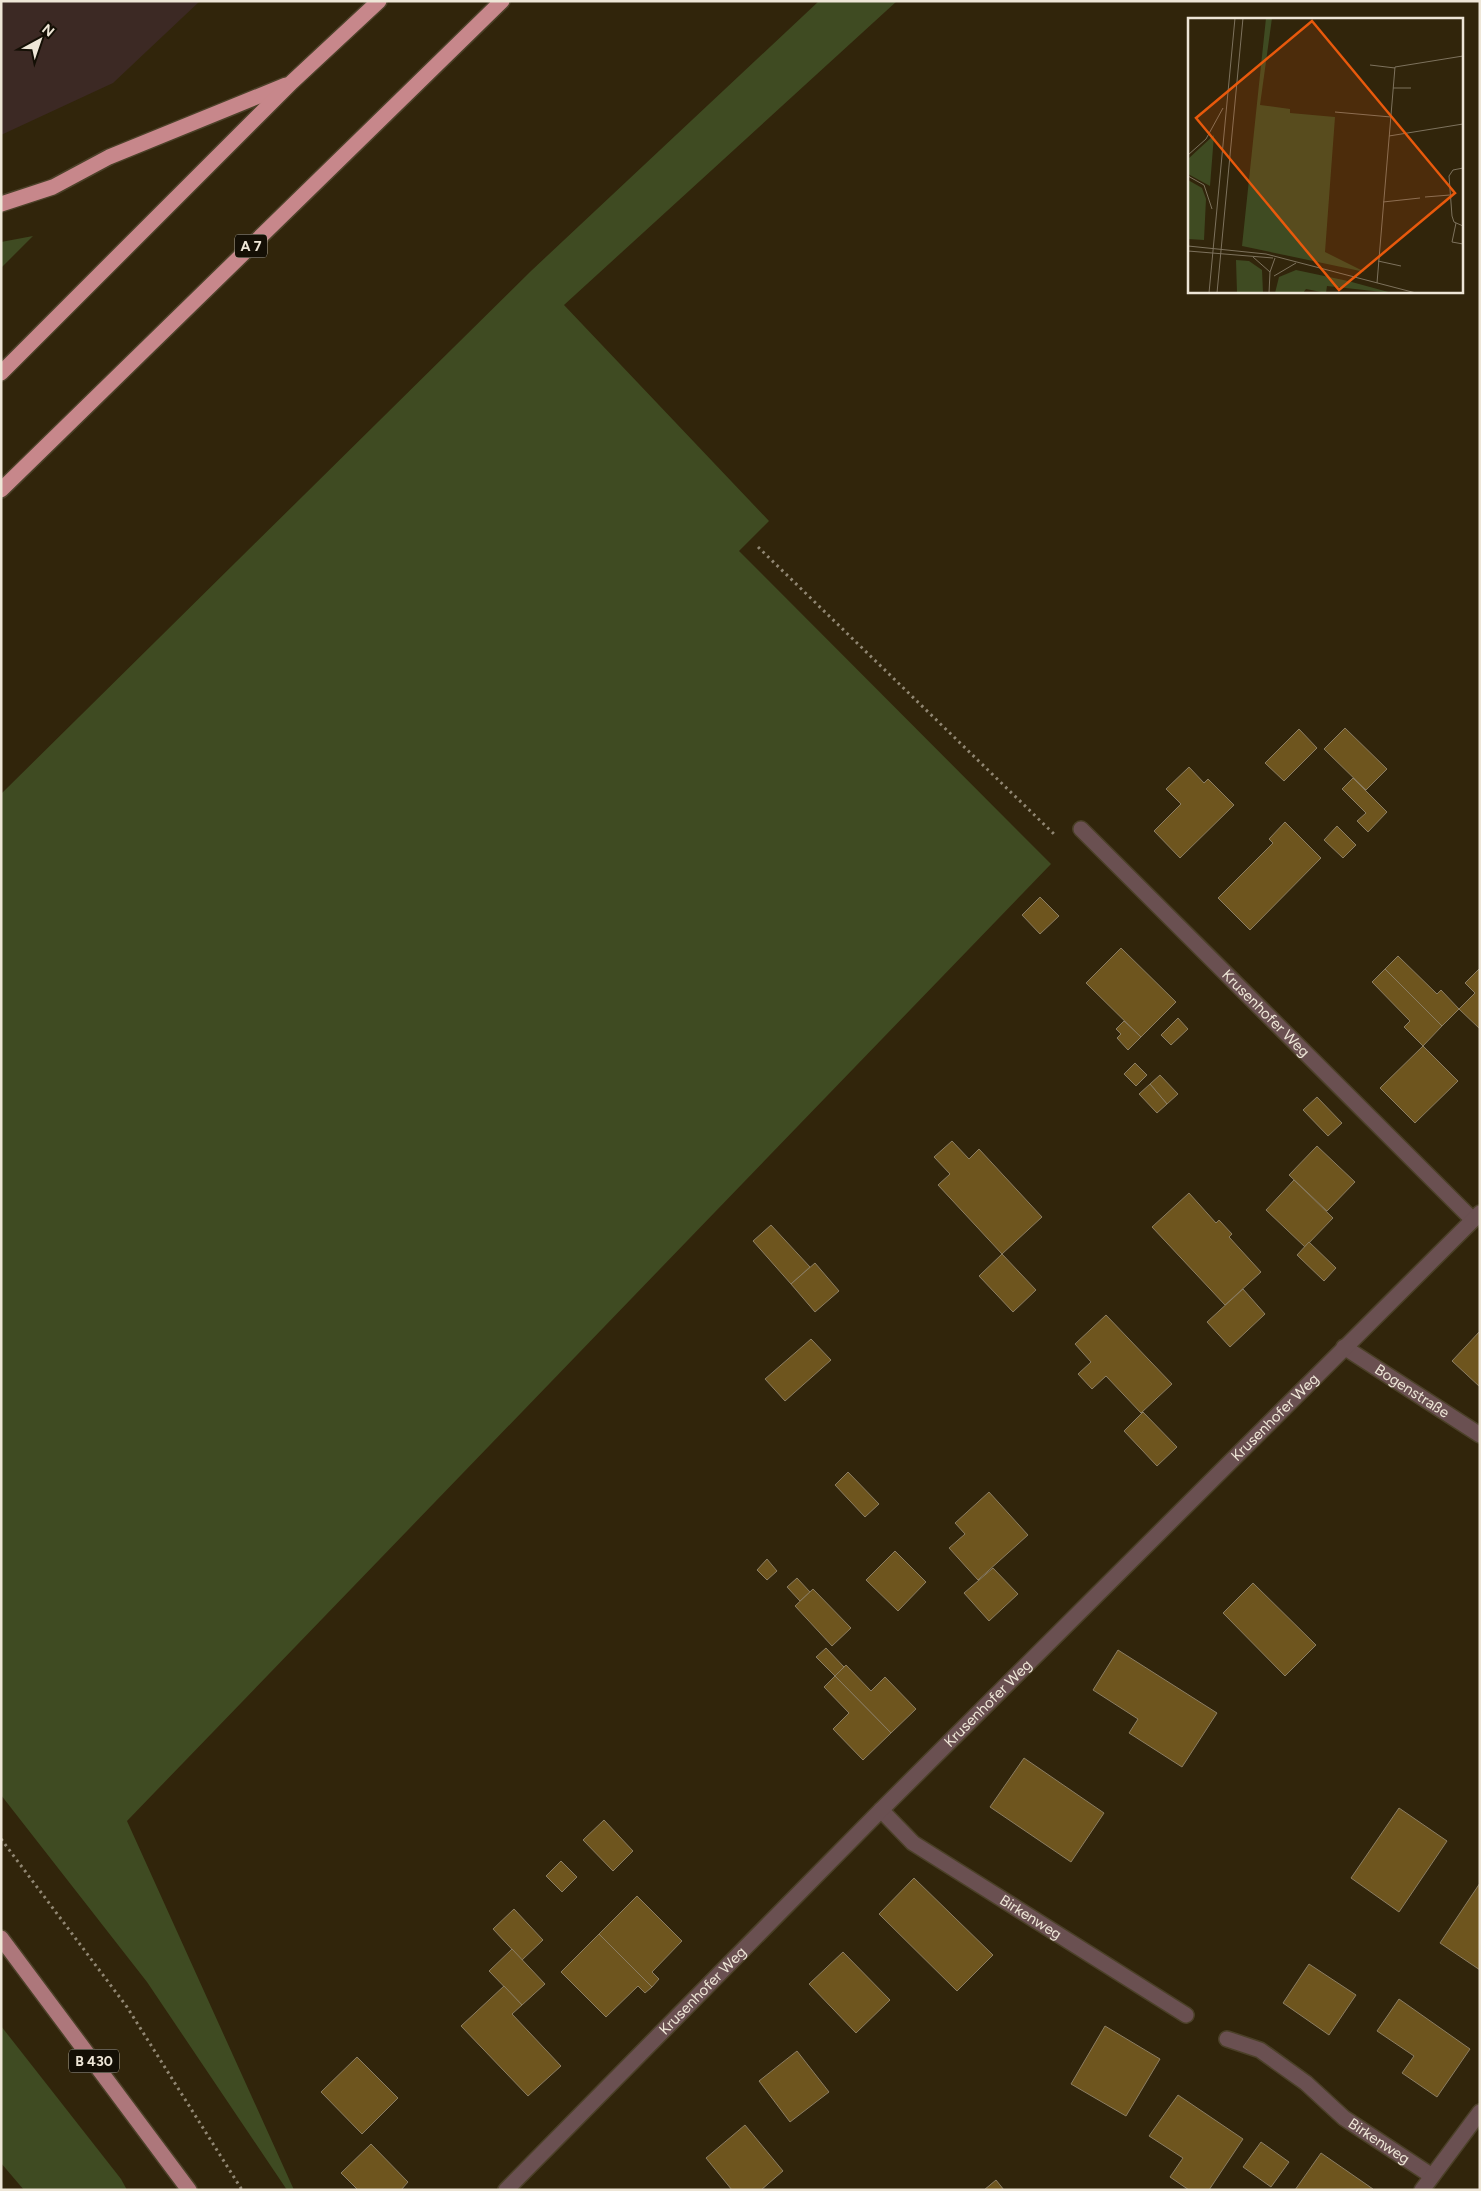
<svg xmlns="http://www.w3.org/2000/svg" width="1481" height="2191" font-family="Figtree,sans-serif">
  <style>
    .industrial { fill: #3c2924 }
    .green { fill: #3f4b22 }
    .building { fill: #6e551e; stroke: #8c7e63 }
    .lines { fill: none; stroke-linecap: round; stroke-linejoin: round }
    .minor-casing { stroke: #4b4028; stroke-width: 18 }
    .major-casing { stroke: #4b4028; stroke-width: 18 }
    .highway-casing { stroke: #4b4028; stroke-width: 18 }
    .path { stroke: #918773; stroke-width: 3; stroke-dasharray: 2.5 4; stroke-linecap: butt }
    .minor { stroke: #6a5051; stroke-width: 15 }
    .major { stroke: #ad777b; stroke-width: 15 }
    .highway { stroke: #c7878b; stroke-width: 15 }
    .labels { text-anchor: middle; stroke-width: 4.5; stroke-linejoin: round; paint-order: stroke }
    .shield { fill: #140f05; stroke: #ada698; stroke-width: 1 }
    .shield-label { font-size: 14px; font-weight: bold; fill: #eee6d7 }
    .street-label { font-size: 15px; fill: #eee6d7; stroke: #140f05 }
    .inset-road { fill: none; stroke: #7d725d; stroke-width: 1 }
    .view { fill: #e8590c; fill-opacity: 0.15; stroke: #e8590c; stroke-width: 2.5 }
    .inset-edge { fill: none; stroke: #eee6d7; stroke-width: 2.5 }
  </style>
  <rect width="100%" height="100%" fill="#31250b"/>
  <!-- industrial -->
  <path class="industrial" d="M1 1H200L113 83 1 135Z"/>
  <!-- green -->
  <g class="green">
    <path d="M819 1H897L564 305 769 521 739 551 1051 864 127 1821 294 2190H287L147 1982 1 1795V794L531 271Z"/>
    <path d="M33 236 1 268V242Z"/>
    <path d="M1 2026 121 2179 127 2190H24L1 2163Z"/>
  </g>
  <!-- building -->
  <g class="building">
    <path d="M1345 728 1387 769 1366 790 1324 749Z"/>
    <path d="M1299 729 1317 748 1284 781 1265 763Z"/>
    <path d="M1189 767 1204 783 1208 779 1234 805 1180 858 1154 831 1181 804 1166 789Z"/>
    <path d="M1353 778 1387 812 1368 832 1357 821 1366 813 1342 789Z"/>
    <path d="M1285 822 1321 858 1250 930 1218 898 1273 843 1269 839Z"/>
    <path d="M1337 826 1356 845 1343 858 1324 840Z"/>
    <path d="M1040 897 1059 916 1040 934 1022 915Z"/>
    <path d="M1121 948 1176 1002 1141 1037 1086 983Z"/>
    <path d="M1398 956 1437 994 1441 990 1459 1009 1442 1026 1385 969Z"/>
    <path d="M1480 968V1029L1459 1009 1475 993 1465 983Z"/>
    <path d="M1385 969 1442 1026 1423 1046 1404 1027 1410 1021 1372 982Z"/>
    <path d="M1178 1018 1188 1029 1171 1045 1161 1035Z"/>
    <path d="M1124 1021 1141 1037 1128 1050 1117 1038 1121 1034 1116 1029Z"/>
    <path d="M1423 1046 1458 1081 1415 1123 1380 1088Z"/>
    <path d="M1135 1063 1147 1075 1136 1086 1124 1074Z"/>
    <path d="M1160 1075 1178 1094 1167 1104 1150 1084Z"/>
    <path d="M1150 1084 1167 1104 1157 1113 1139 1094Z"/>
    <path d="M1317 1097 1342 1123 1328 1136 1303 1110Z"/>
    <path d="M952 1141 969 1159 979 1149 1042 1217 1002 1254 938 1185 950 1174 934 1157Z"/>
    <path d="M1317 1146 1355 1182 1327 1211 1289 1175Z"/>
    <path d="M1294 1180 1333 1218 1305 1247 1266 1210Z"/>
    <path d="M1189 1193 1216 1223 1219 1220 1232 1234 1229 1237 1261 1272 1225 1305 1152 1227Z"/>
    <path d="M771 1225 810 1267 791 1284 753 1241Z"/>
    <path d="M1309 1242 1336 1268 1324 1281 1297 1255Z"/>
    <path d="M1002 1254 1036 1290 1013 1312 979 1276Z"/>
    <path d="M815 1263 839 1291 815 1312 791 1284Z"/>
    <path d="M1243 1289 1265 1314 1230 1347 1207 1322Z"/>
    <path d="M1106 1315 1172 1384 1141 1413 1106 1376 1092 1389 1078 1374 1091 1362 1075 1344Z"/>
    <path d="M1480 1331V1387L1452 1361Z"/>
    <path d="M811 1339 831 1360 785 1401 765 1379Z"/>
    <path d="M1143 1412 1177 1447 1157 1466 1124 1431Z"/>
    <path d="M848 1472 879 1504 865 1517 835 1485Z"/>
    <path d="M989 1492 1028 1535 978 1580 949 1548 965 1534 955 1523Z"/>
    <path d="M895 1551 926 1582 898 1611 866 1580Z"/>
    <path d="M767 1559 777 1571 767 1580 757 1570Z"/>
    <path d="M993 1568 1018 1594 989 1621 964 1593Z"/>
    <path d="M797 1578 810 1592 800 1601 787 1587Z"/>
    <path d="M1253 1583 1316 1645 1285 1676 1223 1613Z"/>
    <path d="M813 1589 851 1628 832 1646 795 1606Z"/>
    <path d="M826 1648 844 1667 835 1676 816 1657Z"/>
    <path d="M1118 1650 1217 1713 1182 1767 1129 1733 1138 1719 1093 1690Z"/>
    <path d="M846 1665 871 1691 885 1677 916 1709 891 1733 835 1676Z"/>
    <path d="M835 1676 891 1733 863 1760 833 1729 849 1713 824 1687Z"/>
    <path d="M1024 1758 1104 1813 1071 1862 990 1807Z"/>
    <path d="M1399 1808 1447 1841 1399 1912 1351 1878Z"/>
    <path d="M604 1820 633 1851 613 1871 583 1840Z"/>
    <path d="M561 1861 577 1877 562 1892 546 1876Z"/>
    <path d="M914 1878 993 1955 957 1991 879 1914Z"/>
    <path d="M1480 1883V1970L1440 1943Z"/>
    <path d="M637 1896 682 1941 652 1972 659 1979 652 1987 599 1934Z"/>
    <path d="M514 1909 543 1940 522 1960 493 1929Z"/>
    <path d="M599 1934 652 1987 645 1993 638 1986 606 2017 561 1972Z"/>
    <path d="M512 1949 545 1984 522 2005 489 1971Z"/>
    <path d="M843 1952 890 2000 856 2033 809 1984Z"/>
    <path d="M1309 1964 1356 1995 1329 2035 1283 2003Z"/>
    <path d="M504 1986 522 2005 512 2014 561 2066 528 2096 461 2026Z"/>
    <path d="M1399 1999 1470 2049 1437 2097 1402 2073 1414 2056 1377 2031Z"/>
    <path d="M1105 2026 1160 2059 1126 2116 1071 2084Z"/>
    <path d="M797 2051 829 2092 790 2122 759 2081Z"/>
    <path d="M357 2057 398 2098 362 2134 321 2092Z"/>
    <path d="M1178 2095 1243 2139 1209 2190H1189L1170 2177 1183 2158 1149 2136Z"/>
    <path d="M745 2125 783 2171 761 2190H732L706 2158Z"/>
    <path d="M1261 2142 1289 2162 1271 2187 1243 2167Z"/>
    <path d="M371 2144 408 2182 401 2190H358L341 2173Z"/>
    <path d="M1321 2153 1373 2189 1295 2190Z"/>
    <path d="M996 2180 1004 2190H984Z"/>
  </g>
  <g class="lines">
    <defs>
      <g id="minor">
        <path id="s1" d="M1081 829 1473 1220"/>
        <path id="s2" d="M1344 1347 1480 1435"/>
        <path id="s3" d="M881 1810 913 1843 1186 2015"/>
        <path id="s4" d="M1227 2039 1260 2050 1306 2083 1344 2118 1432 2176"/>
        <path id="s5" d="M506 2190 881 1810 1480 1213"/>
        <path d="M1422 2190 1480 2112"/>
      </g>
      <path id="major" d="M1 1938 189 2190"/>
      <g id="highway">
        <path d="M1 204 53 187 109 157 286 85"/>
        <path d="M1 373 292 82 379 1"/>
        <path d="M1 490 502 1"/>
      </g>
    </defs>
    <!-- minor casing -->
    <use href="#minor" class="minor-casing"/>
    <!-- major casing -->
    <use href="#major" class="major-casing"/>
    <!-- highway casing -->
    <use href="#highway" class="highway-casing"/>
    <!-- path -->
    <g class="path">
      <path d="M758 547 1054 834"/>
      <path d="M1 1839 127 2007 242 2190"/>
    </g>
    <!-- minor -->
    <use href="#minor" class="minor"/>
    <!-- major -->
    <use href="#major" class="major"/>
    <!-- highway -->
    <use href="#highway" class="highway"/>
  </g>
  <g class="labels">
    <!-- shield labels -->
    <g class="shield">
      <rect x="235" y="234.5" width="32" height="23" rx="4"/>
      <rect x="69" y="2049.5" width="50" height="23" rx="4"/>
    </g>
    <g class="shield-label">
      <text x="251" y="251">A 7</text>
      <text x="94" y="2066">B 430</text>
    </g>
    <!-- street labels -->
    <g class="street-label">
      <text dy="5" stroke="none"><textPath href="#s1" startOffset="261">Krusenhofer Weg</textPath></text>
      <text dy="5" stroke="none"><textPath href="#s2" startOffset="81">Bogenstraße</textPath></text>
      <text dy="5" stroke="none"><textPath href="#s5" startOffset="1090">Krusenhofer Weg</textPath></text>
      <text dy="5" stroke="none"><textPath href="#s5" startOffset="685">Krusenhofer Weg</textPath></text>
      <text dy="5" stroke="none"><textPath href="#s3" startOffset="185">Birkenweg</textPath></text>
      <text dy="5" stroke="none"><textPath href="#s5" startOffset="280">Krusenhofer Weg</textPath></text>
      <text dy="5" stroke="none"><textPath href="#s4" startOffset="185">Birkenweg</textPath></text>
    </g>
  </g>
  <!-- overview -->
  <g transform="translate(1188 18)">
    <rect width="275" height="275" fill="#31250b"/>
    <path d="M78 0H84L72 87 102 91V95L147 99 137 234 177 254 54 228ZM26 117 22 168 0 156V141ZM0 162 14 170 18 181 16 222 0 221ZM48 242 61 243 74 252 75 275H49ZM108 252 160 263 204 275 139 268 138 275 118 271 115 275H87L91 259Z" fill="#3f4b22"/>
    <path class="inset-road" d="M182 47 207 50M205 70H223M147 94 203 99M201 118 275 106M0 137 18 121 35 90M275 150 265 152 261 158 264 198 266 204 275 208M0 158 16 167 24 191M237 179 262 177M195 184 232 180M268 205 264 224 275 226M0 228 78 236 228 275M0 233 85 240M65 239 82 254M190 243 213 248M86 258 108 245M189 265 207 49 275 38M21 275 47 0M29 275 55 0M81 275 82 254 87 240"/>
    <path class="view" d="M124 3 267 175 151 272 8 100Z"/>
    <rect width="275" height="275" class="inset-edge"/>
  </g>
  <!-- border -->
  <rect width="1481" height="2191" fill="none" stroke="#eee6d7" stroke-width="5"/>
  <!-- north arrow -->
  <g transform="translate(40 40) rotate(40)" stroke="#140f05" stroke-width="4" paint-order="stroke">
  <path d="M0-4L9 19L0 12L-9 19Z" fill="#eee6d7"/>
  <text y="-8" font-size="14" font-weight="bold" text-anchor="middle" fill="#eee6d7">N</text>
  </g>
</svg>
